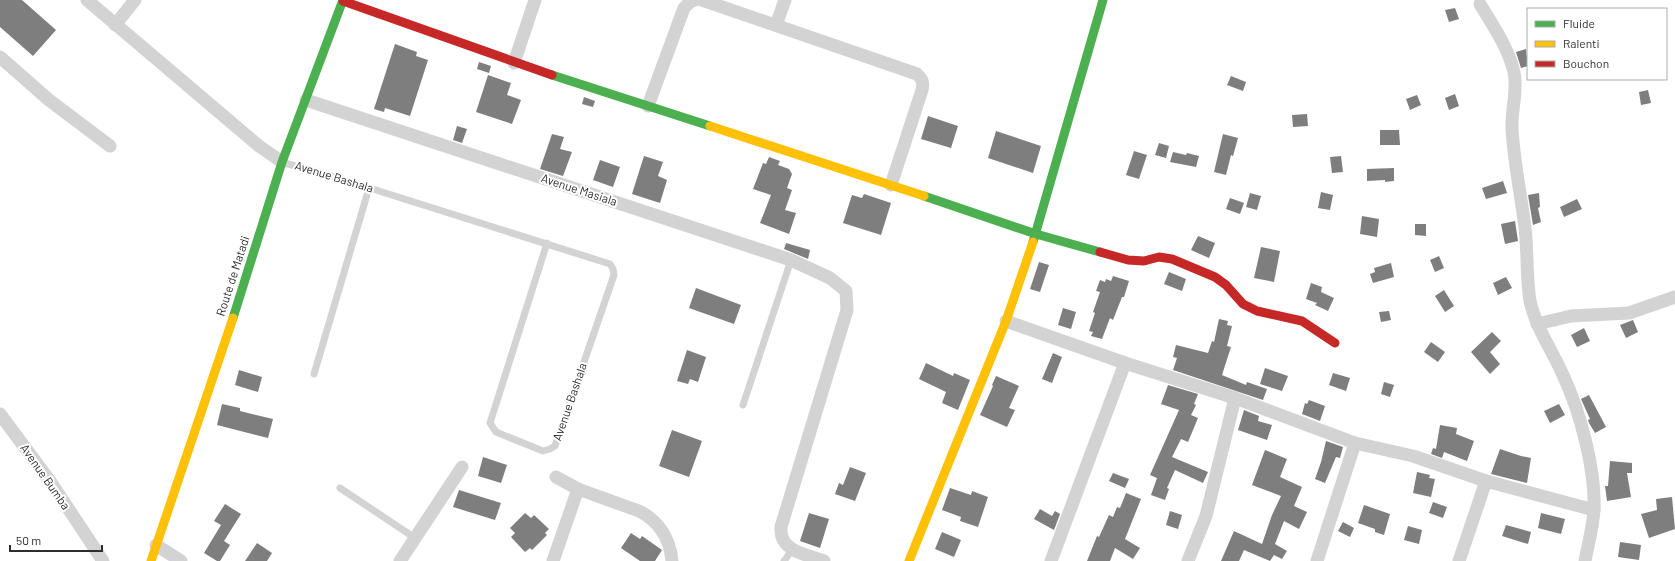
<svg xmlns="http://www.w3.org/2000/svg" width="1675" height="561" font-family="Barlow,sans-serif">
  <style>
    .building { fill: #7e7e7e }
    .lines { fill: none; stroke-linecap: round; stroke-linejoin: round }
    .lane { stroke: #d3d3d3; stroke-width: 7 }
    .street { stroke: #d3d3d3; stroke-width: 13 }
    .fast { stroke: #4caf50; stroke-width: 9 }
    .slow { stroke: #ffc107; stroke-width: 9 }
    .jam { stroke: #c62828; stroke-width: 9 }
    .labels { text-anchor: middle; stroke-width: 4; stroke-linejoin: round; paint-order: stroke }
    .street-label { font-size: 12px; fill: #2e2e2e; stroke: #fff }
  </style>
  <rect width="100%" height="100%" fill="#fff"/>
  <!-- building -->
  <g class="building">
    <path d="M0 0H22L56 30 33 56 0 27Z"/>
    <path d="M1455 8 1459 19 1449 22 1445 10Z"/>
    <path d="M395 44 417 52 416 56 428 60 410 116 385 108 384 112 374 109Z"/>
    <path d="M1526 49 1528 66 1521 68 1516 52Z"/>
    <path d="M479 62 491 66 489 73 477 69Z"/>
    <path d="M488 75 511 83 507 95 521 100 512 124 476 112Z"/>
    <path d="M1231 76 1246 82 1243 91 1227 85Z"/>
    <path d="M1648 90 1651 103 1641 105 1639 92Z"/>
    <path d="M1455 94 1459 106 1449 110 1445 98Z"/>
    <path d="M1417 95 1421 105 1410 110 1406 99Z"/>
    <path d="M584 97 595 101 593 107 582 104Z"/>
    <path d="M1307 114 1308 126 1293 127 1292 115Z"/>
    <path d="M928 116 958 126 951 148 921 139Z"/>
    <path d="M457 126 467 129 462 143 453 140Z"/>
    <path d="M1380 130H1399L1400 145H1380Z"/>
    <path d="M996 131 1041 146 1033 173 988 158Z"/>
    <path d="M552 134 564 137 560 149 572 152 563 176 540 169Z"/>
    <path d="M1223 134 1238 138 1233 156 1231 155 1226 175 1214 172Z"/>
    <path d="M1159 143 1169 146 1166 158 1155 155Z"/>
    <path d="M1134 151 1147 155 1139 179 1126 175Z"/>
    <path d="M1173 152 1186 155 1187 153 1199 156 1196 167 1170 162Z"/>
    <path d="M644 156 663 162 658 176 667 180 660 203 632 194Z"/>
    <path d="M1341 156 1343 172 1332 173 1330 157Z"/>
    <path d="M769 157 780 161 778 165 789 169 792 174 787 188 792 190 785 210 796 213 789 234 760 223 771 195 753 189 763 163 766 164Z"/>
    <path d="M600 160 620 167 613 187 593 180Z"/>
    <path d="M1394 168V181L1385 182V180L1367 181V169Z"/>
    <path d="M1503 181 1507 193 1486 199 1482 188Z"/>
    <path d="M1321 192 1333 195 1330 210 1318 208Z"/>
    <path d="M1250 193 1261 196 1257 210 1246 207Z"/>
    <path d="M1539 193 1540 207 1538 208 1541 222 1533 225 1528 195Z"/>
    <path d="M864 194 891 203 881 235 843 223 852 195 862 198Z"/>
    <path d="M1230 198 1244 203 1240 214 1226 209Z"/>
    <path d="M1577 199 1582 209 1564 217 1560 207Z"/>
    <path d="M1362 216 1379 219 1377 237 1360 234Z"/>
    <path d="M1515 221 1518 241 1505 244 1501 224Z"/>
    <path d="M1415 224H1426V236L1415 235Z"/>
    <path d="M1198 236 1215 243 1209 258 1191 250Z"/>
    <path d="M786 243 810 250 808 259 784 249Z"/>
    <path d="M1261 247 1280 251 1274 282 1254 278Z"/>
    <path d="M1439 256 1444 268 1435 272 1430 260Z"/>
    <path d="M1039 262 1049 265 1040 292 1030 289Z"/>
    <path d="M1391 263 1394 277 1373 283 1370 274 1375 272 1374 268Z"/>
    <path d="M1169 272 1186 279 1182 291 1164 284Z"/>
    <path d="M1113 276 1129 281 1124 297H1122L1113 320 1110 318 1102 339 1091 336 1093 332 1089 331 1095 313 1093 312 1100 292 1096 291 1100 280 1105 282 1106 279 1111 281Z"/>
    <path d="M1506 277 1512 288 1498 295 1493 283Z"/>
    <path d="M1311 283 1322 287 1321 292 1334 298 1328 311 1315 305 1317 303 1306 299Z"/>
    <path d="M696 288 741 305 734 324 689 308Z"/>
    <path d="M1444 290 1454 306 1445 312 1435 296Z"/>
    <path d="M1063 308 1076 312 1071 329 1058 325Z"/>
    <path d="M1389 311 1391 320 1381 322 1379 312Z"/>
    <path d="M1219 319 1228 321 1227 325 1232 326 1227 346 1231 347 1222 375 1246 385 1247 382 1267 389 1263 400 1173 370 1177 358 1173 357 1176 345 1208 353 1212 341 1214 342Z"/>
    <path d="M1633 320 1638 332 1626 338 1620 325Z"/>
    <path d="M1584 328 1590 341 1577 347 1571 335Z"/>
    <path d="M1492 332 1501 341 1490 352 1500 364 1490 374 1471 352Z"/>
    <path d="M1431 342 1445 352 1438 362 1424 352Z"/>
    <path d="M687 350 706 357 698 382 690 379 688 384 677 381Z"/>
    <path d="M1053 353 1062 357 1052 383 1042 379Z"/>
    <path d="M926 363 953 376 954 373 970 380 958 410 942 403 946 392 919 379Z"/>
    <path d="M1265 368 1288 376 1282 391 1260 384Z"/>
    <path d="M239 370 262 377 258 392 235 385Z"/>
    <path d="M1333 373 1350 378 1346 391 1329 385Z"/>
    <path d="M996 376 1019 386 1009 408 1015 410 1007 427 980 415 993 386 992 385Z"/>
    <path d="M1384 382 1394 385 1390 397 1381 394Z"/>
    <path d="M1168 385 1198 394 1194 404 1196 405 1191 415 1198 418 1188 442 1181 439 1172 457 1208 472 1203 483 1175 470 1167 488 1169 489 1165 500 1151 495 1157 478 1150 475 1179 410 1161 404Z"/>
    <path d="M1589 395 1606 427 1595 433 1589 423 1588 420 1590 419 1581 399Z"/>
    <path d="M1309 400 1325 406 1320 421 1302 414 1305 403 1307 404Z"/>
    <path d="M222 404 240 408V411L273 419 268 438 217 425Z"/>
    <path d="M1559 404 1565 415 1550 423 1544 411Z"/>
    <path d="M1244 410 1259 416 1258 421 1272 425 1267 440 1238 430Z"/>
    <path d="M1440 425 1457 428 1456 434 1474 441 1467 461 1444 452 1442 458 1431 454 1433 448 1436 449Z"/>
    <path d="M672 430 702 441 689 477 659 466Z"/>
    <path d="M1326 441 1343 447 1340 458 1336 457 1325 483 1315 479 1321 462Z"/>
    <path d="M1500 449 1521 456 1531 458 1527 483 1491 474Z"/>
    <path d="M1265 450 1287 459 1280 477 1302 487 1294 506 1307 512 1299 529 1284 521 1275 544 1287 551 1282 559 1274 555 1270 561 1244 550 1239 561H1221L1234 531 1262 544 1272 515 1281 496 1252 485Z"/>
    <path d="M483 457 507 465 501 483 478 476Z"/>
    <path d="M1610 461 1632 463V473H1627L1631 497 1607 501 1605 486H1608Z"/>
    <path d="M850 467 866 473 855 501 835 494 839 483 843 485Z"/>
    <path d="M1417 472 1430 475 1429 478 1435 479 1431 497 1413 493Z"/>
    <path d="M1113 473 1129 479 1125 488 1109 481Z"/>
    <path d="M950 488 971 495 972 491 988 497 978 527 960 521 961 517 942 510Z"/>
    <path d="M459 490 501 503 495 520 453 507Z"/>
    <path d="M1126 493 1141 499 1125 539 1140 548 1133 559 1115 548 1110 561H1087L1097 536 1099 537 1109 515 1113 517 1117 507 1120 508Z"/>
    <path d="M1672 497 1675 529 1649 538 1641 514 1657 510 1656 499Z"/>
    <path d="M1433 502 1447 507 1443 518 1429 513Z"/>
    <path d="M225 504 241 514 224 541 230 545 220 561H217L204 553 221 525 214 521Z"/>
    <path d="M1364 505 1390 514 1384 535 1375 532V529L1358 523Z"/>
    <path d="M1040 509 1052 516 1055 511 1060 514 1054 530 1034 519Z"/>
    <path d="M1170 511 1182 515 1178 529 1166 525Z"/>
    <path d="M525 513 531 518 534 515 549 529 545 533 547 535 532 550 530 548 525 552 511 537 515 533 510 528Z"/>
    <path d="M809 513 829 519 820 548 800 541Z"/>
    <path d="M1541 513 1565 519 1561 534 1538 528Z"/>
    <path d="M1343 522 1354 528 1350 537 1338 531Z"/>
    <path d="M1506 525 1531 532 1528 544 1502 536Z"/>
    <path d="M1408 526 1422 530 1419 544 1404 540Z"/>
    <path d="M942 532 961 540 954 557 935 549Z"/>
    <path d="M631 533 640 539 642 536 662 550 655 561H640L621 548Z"/>
    <path d="M1620 542 1641 545 1639 560 1618 557Z"/>
    <path d="M257 543 272 553 267 561H245Z"/>
  </g>
  <g class="lines">
    <!-- lane -->
    <g class="lane">
      <path d="M284 163 319 172 610 264 613 269 614 275 555 446 550 449 543 451 496 432 490 423 547 243"/>
      <path d="M314 374 369 188"/>
      <path d="M743 405 791 260"/>
      <path d="M340 488 415 538"/>
      <path d="M784 561 792 550"/>
    </g>
    <!-- street -->
    <g class="street">
      <path d="M87 0 259 146 282 162"/>
      <path d="M702 0 917 74C922 79 924 82 922 90L891 185"/>
      <path d="M1480 4C1493 26 1508 47 1514 72 1518 91 1511 110 1512 129 1514 163 1521 195 1525 228 1528 252 1526 277 1530 301 1536 328 1552 350 1563 375 1580 411 1596 471 1594 510 1593 527 1588 545 1585 561"/>
      <path d="M115 25 135 0"/>
      <path d="M776 25 785 0"/>
      <path d="M0 57 49 100 110 146"/>
      <path d="M514 63 535 0"/>
      <path d="M306 100 791 260 830 278 846 291 847 310 781 527C779 552 806 554 824 561"/>
      <path d="M648 106 684 8 690 2 695 0"/>
      <path d="M1006 321 1125 363 1235 398 1355 443 1413 456 1486 481 1594 510"/>
      <path d="M1537 324 1571 316 1629 313 1675 297"/>
      <path d="M0 414 52 484 103 561"/>
      <path d="M556 477 578 489 639 511C659 521 670 539 672 561"/>
      <path d="M156 545 181 561"/>
      <path d="M400 561 462 467"/>
      <path d="M553 561 578 489"/>
      <path d="M1051 561 1125 363"/>
      <path d="M1188 561 1206 516 1235 398"/>
      <path d="M1317 561 1355 443"/>
      <path d="M1459 561 1486 481"/>
    </g>
    <!-- fast -->
    <g class="fast">
      <path d="M552 75 710 126"/>
      <path d="M924 196 1036 234 1100 252"/>
      <path d="M1033 242 1103 0"/>
      <path d="M233 318 282 162 343 0"/>
    </g>
    <!-- slow -->
    <g class="slow">
      <path d="M710 126 924 196"/>
      <path d="M151 561 233 318"/>
      <path d="M909 561 1006 321 1033 242"/>
    </g>
    <!-- jam -->
    <g class="jam">
      <path d="M343 1 552 75"/>
      <path d="M1100 252 1128 260 1144 261 1159 257 1172 259 1215 277 1226 285 1243 304 1257 311 1302 321 1335 343"/>
    </g>
  </g>
  <g class="labels">
    <!-- street labels -->
    <g class="street-label">
      <text transform="translate(334 177) rotate(17)" y="4">Avenue Bashala</text>
      <text transform="translate(579 190) rotate(18)" y="4">Avenue Masiala</text>
      <text transform="translate(233 276) rotate(-72)" y="4">Route de Matadi</text>
      <text transform="translate(570 402) rotate(-71)" y="4">Avenue Bashala</text>
      <text transform="translate(45 477) rotate(55)" y="4">Avenue Bumba</text>
    </g>
  </g>
  <!-- legend -->
  <rect x="1527" y="8" width="140" height="72" fill="#ffffff" stroke="#ababab"/>
  <rect x="1535" y="21" width="20" height="6" fill="#4caf50" stroke="#ababab"/>
  <text x="1563" y="28" font-size="12" fill="#2e2e2e">Fluide</text>
  <rect x="1535" y="41" width="20" height="6" fill="#ffc107" stroke="#ababab"/>
  <text x="1563" y="48" font-size="12" fill="#2e2e2e">Ralenti</text>
  <rect x="1535" y="61" width="20" height="6" fill="#c62828" stroke="#ababab"/>
  <text x="1563" y="68" font-size="12" fill="#2e2e2e">Bouchon</text>
  <!-- scale -->
  <path d="M10 545v6h92v-6" fill="none" stroke="#2e2e2e" stroke-width="2"/>
  <text x="16" y="545" font-size="12" fill="#2e2e2e" stroke="#ffffff" stroke-width="3" paint-order="stroke">50 m</text>
</svg>
